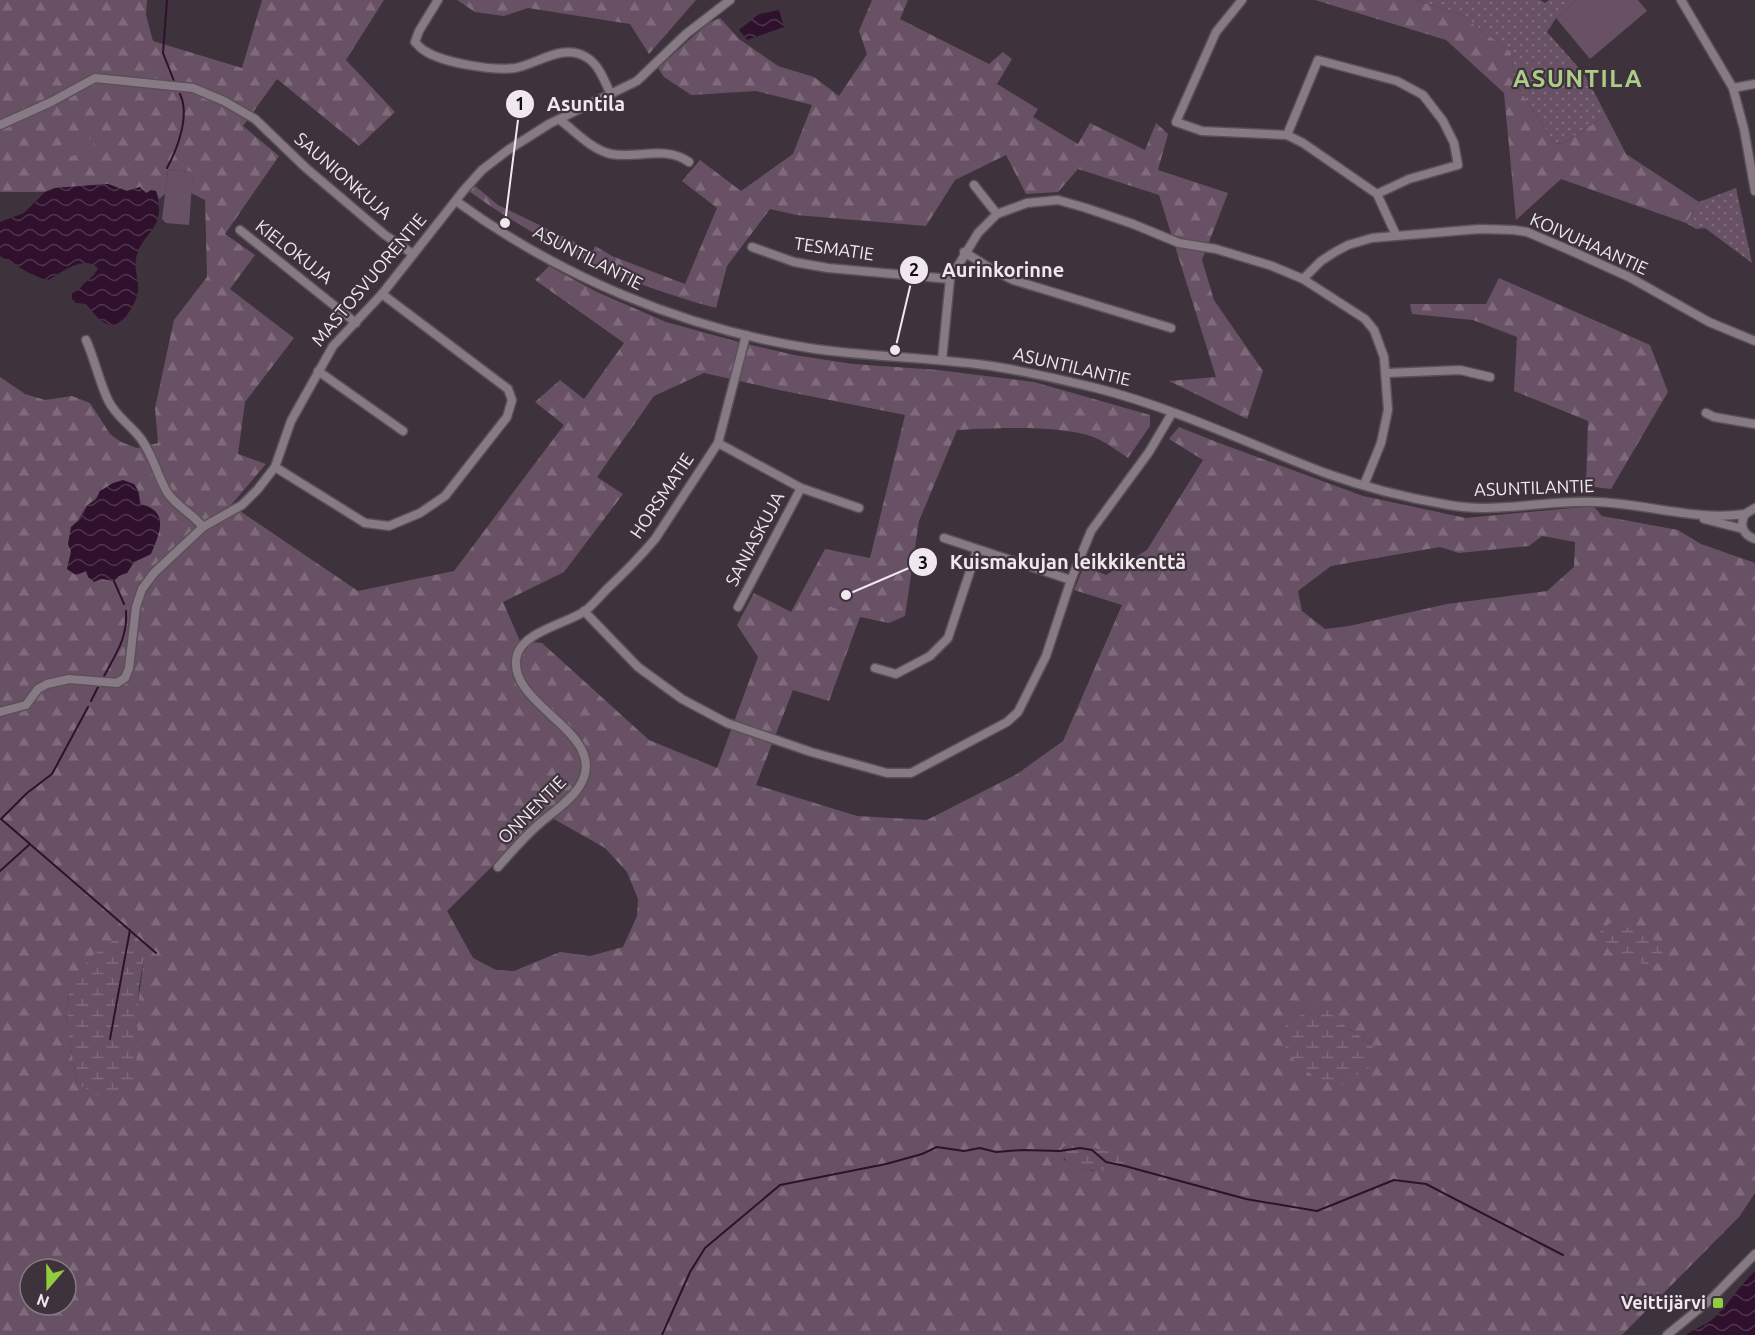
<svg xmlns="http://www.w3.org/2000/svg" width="1755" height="1335" font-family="Ubuntu,sans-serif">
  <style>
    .grass { fill: url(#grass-dots) }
    .forest { fill: url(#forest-firs); fill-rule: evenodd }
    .wetland { fill: url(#wetland-marsh) }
    .park { fill: #695165 }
    .water { fill: url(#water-waves) }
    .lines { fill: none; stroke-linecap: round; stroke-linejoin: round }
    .stream { stroke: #30112d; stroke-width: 2 }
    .minor-casing { stroke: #595058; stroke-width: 11 }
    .minor { stroke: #877a84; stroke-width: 8 }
    .poi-dot { fill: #91cd3f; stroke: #3e323c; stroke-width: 2 }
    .labels { text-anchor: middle; stroke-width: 4.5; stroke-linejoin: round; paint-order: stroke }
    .street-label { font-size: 18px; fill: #f0e8ee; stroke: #3e323c }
    .poi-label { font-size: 18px; font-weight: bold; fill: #f0e8ee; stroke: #3e323c; text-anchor: end }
    .district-label { font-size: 24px; font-weight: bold; letter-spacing: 1.5px; fill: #abcd87; stroke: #3e323c }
    .leader { fill: none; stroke: #f0e8ee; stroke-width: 2 }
    .callout-dot { fill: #f0e8ee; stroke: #3e323c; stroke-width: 2 }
    .mark-label { font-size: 18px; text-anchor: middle; font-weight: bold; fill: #111 }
    .callout-label { font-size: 20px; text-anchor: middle; font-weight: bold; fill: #f0e8ee; stroke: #3e323c; stroke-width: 4.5; stroke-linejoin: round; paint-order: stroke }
  </style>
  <defs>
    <pattern id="grass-dots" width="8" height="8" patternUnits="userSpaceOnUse" patternTransform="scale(1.5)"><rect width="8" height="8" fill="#695165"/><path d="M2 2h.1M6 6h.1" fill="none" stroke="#7f6a7b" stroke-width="1.8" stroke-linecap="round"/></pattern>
    <pattern id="forest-firs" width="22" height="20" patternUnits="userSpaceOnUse" patternTransform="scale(1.5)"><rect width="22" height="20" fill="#695165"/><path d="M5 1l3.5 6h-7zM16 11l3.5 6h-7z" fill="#7f6a7b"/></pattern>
    <pattern id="wetland-marsh" width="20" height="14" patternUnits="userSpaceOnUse" patternTransform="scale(1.5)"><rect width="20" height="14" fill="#695165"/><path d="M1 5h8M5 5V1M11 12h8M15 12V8" fill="none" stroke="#7f6a7b"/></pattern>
    <pattern id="water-waves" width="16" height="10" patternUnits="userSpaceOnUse" patternTransform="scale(1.5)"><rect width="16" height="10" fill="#30112d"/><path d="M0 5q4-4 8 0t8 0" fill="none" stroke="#4e344c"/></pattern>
  </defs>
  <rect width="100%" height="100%" fill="#3e323c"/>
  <!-- grass -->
  <g class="grass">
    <path d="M1416 0H1540L1545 3 1549 0H1577L1556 18 1547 32 1585 75 1606 115 1564 143 1555 144 1515 83 1511 52 1460 14Z"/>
    <path d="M1736 188 1752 263 1705 228 1696 229 1686 223 1699 202Z"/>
  </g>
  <!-- forest -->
  <g class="forest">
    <path d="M0 0H147L146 15 153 41 242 68 262 0H384L346 60 395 112 359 146 277 79 243 126 279 156 225 234 255 255 230 289 294 338 245 402 238 454 266 464 231 505 358 591 454 571 564 425 535 402 560 380 584 399 624 343 535 280 549 266 597 292 666 322 735 341 794 355 853 364 938 370 1034 382 1150 415V426L1128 458C1119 452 1110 445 1100 440 1069 424 994 428 957 430L919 521 905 616 889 623 860 617 829 701 793 690 756 785 857 816 927 820 1017 774 1063 741 1122 605 1074 590 1084 566 1106 575 1147 550 1203 460 1169 439 1179 427 1214 441 1363 496 1466 518 1593 506 1602 516 1678 530 1701 544 1755 563V1193L1739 1217 1622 1335H0V377L25 394 45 400 72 396 90 403 110 434 121 442 137 448 158 443 155 408 174 320 207 277 205 200 191 193 193 172 168 170 165 194 159 199 156 191 146 193 140 187 127 191 108 184 55 188 45 192H0ZM704 373 779 390 905 415 870 558 825 549 791 612 754 593 737 625 758 657 717 768 649 740 542 643 520 641 503 602 564 572 623 494 597 477 654 396ZM138 490 151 554 134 562 127 573 101 579 86 571 76 575 67 569 71 552V527C82 518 79 516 87 506 92 500 96 501 100 491ZM1542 536 1575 542 1574 567 1547 591 1447 604 1349 626 1325 629 1302 611 1298 591 1331 566 1440 547 1459 553 1529 546ZM545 814 605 848 627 872 638 899 637 916 623 947 590 956 560 952 514 971 496 970 473 958 447 911ZM144 959 126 1094 77 1083 67 1027 69 986ZM1308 1007 1346 1027 1373 1045 1297 1018ZM1083 1145 1097 1150 1094 1171 1079 1168 1063 1159ZM30 1269H66V1305H30Z"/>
    <path d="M457 0H696L649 54 630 24 528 8 504 16 475 12Z"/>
    <path d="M872 0H908L900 19 989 64 1003 52 1012 59 997 84 1038 109 1033 117 1078 144 1090 123 1145 150 1156 123 1168 134 1158 170 1228 193 1202 260 1214 300 1263 371 1247 419 1169 381 1216 377 1159 195 1078 169 1058 192 1026 194 1006 155 955 180 926 226 796 215 770 209 727 266 716 308C625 284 546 246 470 192L474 185 498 205 593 251 595 246 612 256 685 284 717 208 682 181 700 160 741 191 793 154 812 105 756 91 691 95 664 77 658 68 708 23 720 18 739 39 778 66 814 77 839 96 867 54 859 31Z"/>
    <path d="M1315 0H1416L1460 14 1511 52 1515 83 1555 144 1564 143 1606 115 1626 154 1699 202 1686 223 1561 179 1516 220 1504 93 1446 40Z"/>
    <path d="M1499 278 1650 345 1668 392 1611 489 1586 486 1588 421 1514 391 1517 337 1473 320 1412 314 1410 304H1486Z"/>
  </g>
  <!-- wetland -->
  <g class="wetland">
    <path d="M1610 923 1634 929 1660 943 1664 958 1652 967 1610 952 1600 932Z"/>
    <path d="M119 936 135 943 144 959 139 986 136 1074 126 1094 113 1092 96 1095 77 1083 67 1027 69 986 92 956Z"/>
    <path d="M1322 1005 1346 1027 1373 1045 1370 1067 1340 1086 1313 1076 1286 1053 1284 1027 1297 1018 1308 1007Z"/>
    <path d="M1083 1145 1119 1154 1129 1160 1122 1169C1102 1171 1070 1175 1060 1151L1064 1146Z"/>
  </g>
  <!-- park -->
  <g class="park">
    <path d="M1577 0H1638L1647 11 1590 59 1556 18Z"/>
    <path d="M92 138 95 150 60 159 57 146Z"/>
    <path d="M168 170 193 172 189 225 166 223 162 219Z"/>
    <path d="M843 575 864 584 847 613 829 606Z"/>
  </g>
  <!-- water -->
  <g class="water">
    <path d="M779 10 784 27 747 40 739 30 759 14Z"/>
    <path d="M108 184 127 191 140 187 146 193 151 190 156 191C168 231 141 231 136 259 134 270 139 281 138 292 136 302 123 328 110 325 100 323 92 311 86 304L76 303 72 299V293L79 290C84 281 94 278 98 268 83 254 62 273 48 280 33 277 14 264 0 256V222L24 213 45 192 55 188Z"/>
    <path d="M123 480 134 484 138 490 140 504C170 511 160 532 151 554L134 562 127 573 119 576 114 581 101 579 94 582 88 577 86 571 76 575 67 569 71 552 68 544 71 527 81 519 87 506 96 500 100 491 113 483Z"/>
    <path d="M1755 1271V1335H1686C1695 1328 1707 1325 1714 1318 1729 1304 1740 1285 1755 1271Z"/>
  </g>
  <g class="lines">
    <!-- stream -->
    <g class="stream">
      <path d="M167 0 163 53 174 81"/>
      <path d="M167 168C178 148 190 115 180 94"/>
      <path d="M114 581 124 604"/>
      <path d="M103 678C115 655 128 638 126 611"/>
      <path d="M91 701 99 685"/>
      <path d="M31 845 156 953"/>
      <path d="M0 871 30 844 1 819 27 793 52 774 88 707"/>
      <path d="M110 1039 130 930"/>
      <path d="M662 1335 690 1272 705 1248 780 1185 886 1164 922 1154 937 1147 964 1151 980 1148 996 1152 1023 1150 1060 1151 1080 1148 1092 1150 1106 1162 1125 1166 1246 1199 1317 1211 1394 1180 1426 1184 1563 1255"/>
    </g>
    <defs>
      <g id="minor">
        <path d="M438 0 419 31 415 42C418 45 421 49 425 51 444 63 493 71 515 68 538 64 562 43 586 57 599 64 605 82 611 95"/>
        <path d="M1242 0 1216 32 1176 122 1202 131 1287 135 1303 143 1377 194 1396 235"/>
        <path d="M1681 0 1733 88 1744 129 1755 191"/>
        <path d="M1733 88 1755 84"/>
        <path d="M560 120C576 132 592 150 611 154 638 159 665 145 689 162"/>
        <path d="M0 125 51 102 95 78 193 88 224 101 255 119 306 168 385 235 413 254"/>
        <path d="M1287 135 1318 60 1397 81 1423 95 1443 121 1454 143 1458 165 1409 179 1377 194"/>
        <path d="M974 185 997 214"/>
        <path d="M456 201C559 276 682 328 809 348 867 357 926 357 984 365 1022 370 1059 379 1096 388 1175 408 1249 444 1325 473 1364 487 1407 498 1449 505 1498 514 1548 499 1598 502 1647 504 1696 521 1745 514"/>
        <path d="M240 230 356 323"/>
        <path d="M752 247 794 262 828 268 950 279"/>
        <path d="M964 252 993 270 1013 280 1171 328"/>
        <path d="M1303 279 1321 261 1335 252 1348 245 1372 238 1480 229 1514 230 1527 232 1567 249 1629 277 1709 322 1755 341"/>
        <path d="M86 340C95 360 99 381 108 400 116 417 131 425 141 439 153 455 157 475 167 492 176 506 193 514 203 527"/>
        <path d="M942 360 950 279 978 233 997 214 1027 203 1058 200 1086 208 1133 224 1179 243 1216 249 1272 266 1303 279 1365 319 1374 330 1384 357 1388 410 1381 443 1364 485"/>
        <path d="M318 371 403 431"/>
        <path d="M1387 373 1460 370 1490 377"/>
        <path d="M1706 413 1714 417 1755 424"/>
        <path d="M718 443 801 488 859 508"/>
        <path d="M275 467 365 523 389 526 420 513 445 496 507 417 512 400 508 389 382 294"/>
        <path d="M1755 508 1745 514C1739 525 1743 535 1755 539"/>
        <path d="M1704 519 1743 529"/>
        <path d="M944 538 1071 580"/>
        <path d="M738 607 801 488"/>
        <path d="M584 611 638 667 682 699 727 723 811 752 887 773H911L1007 722 1018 712 1046 656 1071 580 1091 531 1149 452 1172 413"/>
        <path d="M875 668 896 674 930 656 948 638 977 550"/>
        <path d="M0 712 26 705 38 689 47 684 69 679 117 683 125 678 129 668 136 607 142 589 154 573 203 527 242 505 258 489 275 467 291 421 333 346 382 294 464 190 482 170 508 150 549 124 637 81 686 34 730 0"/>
        <path d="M498 867C511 852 524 837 539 824 552 813 570 801 579 787 614 733 504 706 517 655 523 632 568 623 585 611 593 605 600 596 607 589 624 573 640 557 655 539L718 443 746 335"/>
        <path d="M1667 1335 1711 1299 1755 1254"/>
      </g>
    </defs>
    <!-- minor casing -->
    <use href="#minor" class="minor-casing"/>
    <!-- minor -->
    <use href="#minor" class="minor"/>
  </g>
  <!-- markers -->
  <rect class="poi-dot" x="1712" y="1297" width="12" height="12" rx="3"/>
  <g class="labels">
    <!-- street labels -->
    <g class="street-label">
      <text transform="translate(343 176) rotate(41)" y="6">SAUNIONKUJA</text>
      <text transform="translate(1589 244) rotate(24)" y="6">KOIVUHAANTIE</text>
      <text transform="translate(834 249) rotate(8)" y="6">TESMATIE</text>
      <text transform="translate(294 252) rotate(38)" y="6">KIELOKUJA</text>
      <text transform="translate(588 258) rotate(27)" y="6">ASUNTILANTIE</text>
      <text transform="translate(369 280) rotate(-50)" y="6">MASTOSVUORENTIE</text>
      <text transform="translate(1072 367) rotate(13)" y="6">ASUNTILANTIE</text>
      <text transform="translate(1534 488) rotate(-2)" y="6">ASUNTILANTIE</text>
      <text transform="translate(662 496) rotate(-56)" y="6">HORSMATIE</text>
      <text transform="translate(755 539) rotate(-62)" y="6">SANIASKUJA</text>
      <text transform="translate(532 810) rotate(-45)" y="6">ONNENTIE</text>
    </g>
    <!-- poi labels -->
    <g class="poi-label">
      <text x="1706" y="1309">Veittijärvi</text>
    </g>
    <!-- district labels -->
    <g class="district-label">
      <text x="1578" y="87">ASUNTILA</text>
    </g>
  </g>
  <!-- callouts -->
  <path class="leader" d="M505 223L520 104M895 350L914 270M846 595L923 562"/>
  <g class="callout-dot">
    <circle cx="505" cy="223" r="6"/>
    <circle cx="895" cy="350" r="6"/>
    <circle cx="846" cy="595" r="6"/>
    <circle cx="520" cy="104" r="15"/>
    <circle cx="914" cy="270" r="15"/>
    <circle cx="923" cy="562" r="15"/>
  </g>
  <g class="mark-label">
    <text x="520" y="110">1</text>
    <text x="914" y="276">2</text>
    <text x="923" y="569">3</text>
  </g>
  <g class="callout-label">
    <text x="586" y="111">Asuntila</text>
    <text x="1003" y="277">Aurinkorinne</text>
    <text x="1068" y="569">Kuismakujan leikkikenttä</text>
  </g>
  <!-- north arrow -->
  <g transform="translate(48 1287) rotate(200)"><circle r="28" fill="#3e323c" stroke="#857b83" stroke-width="1.5"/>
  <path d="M0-4.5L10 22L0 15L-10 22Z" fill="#91cd3f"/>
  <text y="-9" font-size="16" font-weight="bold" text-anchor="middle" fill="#f0e8ee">N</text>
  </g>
</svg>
